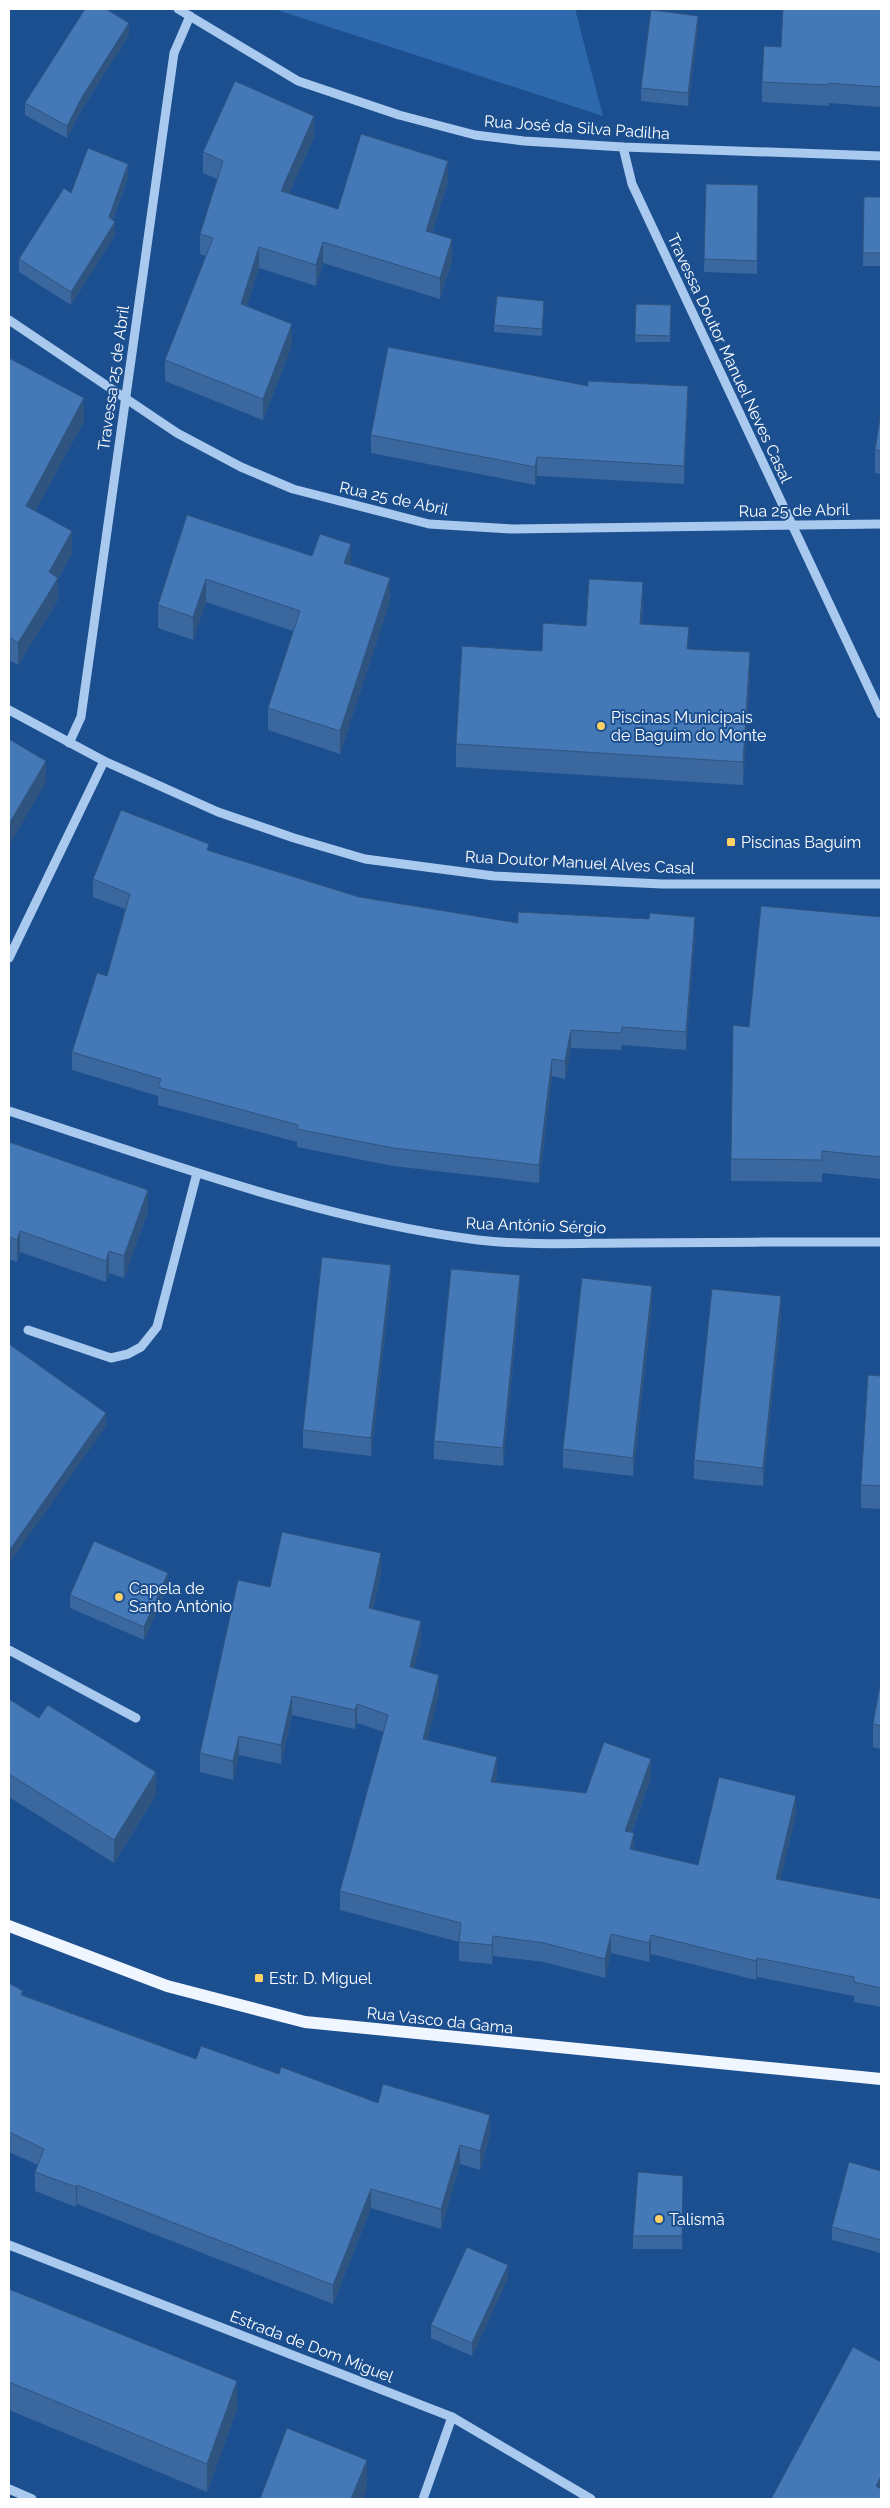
<svg xmlns="http://www.w3.org/2000/svg" width="890" height="2508" font-family="Raleway,sans-serif">
  <style>
    .green { fill: #2e69ad }
    .lines { fill: none; stroke-linecap: round; stroke-linejoin: round }
    .minor { stroke: #a9c9ee; stroke-width: 9 }
    .major { stroke: #f0f6ff; stroke-width: 12 }
    .wall { fill: #3a679d }
    .shaded-wall { fill: #305480 }
    .building { fill: #4478b7; stroke: #305480 }
    .poi-dot { fill: #ffd166; stroke: #1b4f8f; stroke-width: 2 }
    .labels { text-anchor: middle; stroke-width: 4; stroke-linejoin: round; paint-order: stroke }
    .street-label { font-size: 16px; fill: #fff; stroke: #1b4f8f }
    .poi-label { font-size: 16px; fill: #fff; stroke: #1b4f8f; text-anchor: start }
  </style>
  <rect width="100%" height="100%" fill="#1b4f8f"/>
  <!-- green -->
  <path class="green" d="M274 9H575L603 116Z"/>
  <g class="lines">
    <!-- minor -->
    <g class="minor">
      <path d="M178 9 298 81 399 115 475 135 524 141 623 147 881 156"/>
      <path d="M623 147 632 184 881 714"/>
      <path d="M9 320 177 433 241 467 293 489 429 524 512 529 881 524"/>
      <path d="M9 710 104 761 218 812 294 838 365 859 494 876 662 884H881"/>
      <path d="M69 743 81 717 174 53 190 16"/>
      <path d="M9 958 104 761"/>
      <path d="M9 1111C163 1161 317 1219 478 1240 528 1246 580 1243 631 1243 714 1242 798 1242 881 1242"/>
      <path d="M28 1330 111 1358 128 1354 141 1347 157 1327 197 1173"/>
      <path d="M9 1650 136 1718"/>
      <path d="M9 2245 452 2417 591 2499"/>
      <path d="M9 2489 32 2499"/>
      <path d="M423 2499 452 2417"/>
    </g>
    <!-- major -->
    <path class="major" d="M9 1926 167 1986 305 2022 881 2079"/>
  </g>
  <!-- wall -->
  <g class="wall">
    <path d="M881 9V107L829 103V106L762 102V82Z"/>
    <path d="M698 29 688 106 641 101V88Z"/>
    <path d="M129 35 82 109 67 138 25 115V103Z"/>
    <path d="M314 137 289 194 338 209 448 182 432 233 452 260 440 299 323 263 316 286 259 268 247 306 292 345 263 420 165 381V360L206 256 200 254V234L217 179 203 173V152Z"/>
    <path d="M128 177 113 220 115 235 71 305 19 272V259L71 193Z"/>
    <path d="M706 184 758 185 757 274 704 272Z"/>
    <path d="M864 197H881V266H863Z"/>
    <path d="M636 304 671 305 670 342H635Z"/>
    <path d="M544 307 542 336 494 332V325Z"/>
    <path d="M9 358 84 421 35 511 72 553 58 579V600L18 665 9 660Z"/>
    <path d="M588 386 688 404 684 484 537 476 535 485 371 453V435Z"/>
    <path d="M881 412V474L875 473V450Z"/>
    <path d="M187 515 312 556 351 565 390 601 340 754 268 730V708L293 631 206 602 193 640 158 628V605Z"/>
    <path d="M643 605 642 624 689 649 750 675 743 785 456 767V744L542 651 586 626Z"/>
    <path d="M209 851 359 897 518 923 695 934 686 1050 622 1045 621 1050 571 1048 565 1079 552 1076 539 1183 393 1166 297 1147V1142L158 1105V1096L72 1070V1052L107 976 125 909 93 897V879Z"/>
    <path d="M881 917V1179L822 1173V1182L731 1181V1159L749 1027Z"/>
    <path d="M9 1142 148 1211 124 1278 109 1273 106 1282 20 1252 17 1262 9 1259Z"/>
    <path d="M391 1283 371 1456 303 1448V1430Z"/>
    <path d="M520 1294 503 1466 434 1459V1441Z"/>
    <path d="M652 1305 633 1476 563 1468V1449Z"/>
    <path d="M781 1314 763 1486 694 1479V1460Z"/>
    <path d="M881 1376V1509L861 1508V1485Z"/>
    <path d="M381 1572 373 1609 421 1641 414 1668 439 1694 427 1740 497 1776 495 1782 586 1793 651 1778 632 1832 634 1850 698 1865 796 1815 780 1880 881 1899V2007L854 2002V1996L757 1977 756 1980 651 1954 649 1962 611 1953 605 1978 544 1962 493 1956 492 1964 459 1961V1942L340 1910V1891L384 1732 357 1723 355 1729 292 1715 281 1764 239 1755 233 1780 200 1772V1753L270 1587Z"/>
    <path d="M168 1586 144 1640 70 1608V1595Z"/>
    <path d="M881 1680V1749L873 1747V1724Z"/>
    <path d="M9 1699 156 1795 114 1863 9 1797Z"/>
    <path d="M9 1983 23 1995 196 2059 279 2074 378 2103 490 2135 480 2170 460 2164 441 2229 371 2208 333 2304 77 2204 76 2207 35 2191V2172L38 2165 9 2152Z"/>
    <path d="M881 2171V2253L832 2240V2227Z"/>
    <path d="M683 2189 682 2249H633V2236Z"/>
    <path d="M508 2278 472 2356 431 2338V2325Z"/>
    <path d="M9 2289 237 2409 207 2492 9 2410Z"/>
  </g>
  <!-- shaded-wall -->
  <g class="shaded-wall">
    <path d="M698 16V29L688 106V93Z"/>
    <path d="M129 23V35L82 109 67 138V126L82 97Z"/>
    <path d="M10 88V105L9 107V91Z"/>
    <path d="M314 116V137L281 212V191Z"/>
    <path d="M448 161V182L426 252V231Z"/>
    <path d="M128 164V177L109 230V217Z"/>
    <path d="M115 222V235L71 305V292Z"/>
    <path d="M452 239V260L440 299V278Z"/>
    <path d="M323 242V263L316 286V265Z"/>
    <path d="M259 247V268L241 325V304Z"/>
    <path d="M292 324V345L263 420V399Z"/>
    <path d="M688 386V404L684 484V466Z"/>
    <path d="M84 398V421L26 528V506Z"/>
    <path d="M537 457V476L535 485V467Z"/>
    <path d="M72 531V553L58 579V600L18 665V643L49 572Z"/>
    <path d="M351 544V567L344 563Z"/>
    <path d="M390 578V601L340 754V731Z"/>
    <path d="M206 579V602L193 640V617Z"/>
    <path d="M643 582V605L640 646V624Z"/>
    <path d="M750 652V675L743 785V762Z"/>
    <path d="M46 761V782L9 846V824Z"/>
    <path d="M695 917V934L686 1050V1032Z"/>
    <path d="M571 1030V1048L565 1079V1061Z"/>
    <path d="M552 1059V1076L539 1183V1165Z"/>
    <path d="M148 1190V1211L124 1278V1256Z"/>
    <path d="M20 1231V1252L17 1262V1240Z"/>
    <path d="M109 1251V1273L106 1282V1261Z"/>
    <path d="M391 1265V1283L371 1456V1438Z"/>
    <path d="M520 1275V1294L503 1466V1448Z"/>
    <path d="M652 1286V1305L633 1476V1458Z"/>
    <path d="M781 1296V1314L763 1486V1468Z"/>
    <path d="M106 1413V1426L9 1564V1551Z"/>
    <path d="M381 1553V1572L369 1628V1608Z"/>
    <path d="M168 1573V1586L144 1640V1627Z"/>
    <path d="M421 1621V1641L410 1686V1667Z"/>
    <path d="M439 1675V1694L423 1758V1739Z"/>
    <path d="M292 1696V1715L281 1764V1745Z"/>
    <path d="M357 1704V1723L355 1729V1710Z"/>
    <path d="M239 1736V1755L233 1780V1761Z"/>
    <path d="M497 1757V1776L491 1801V1782Z"/>
    <path d="M651 1759V1778L625 1850V1831Z"/>
    <path d="M156 1772V1795L114 1863V1840Z"/>
    <path d="M796 1796V1815L776 1898V1879Z"/>
    <path d="M634 1833V1852L630 1849Z"/>
    <path d="M611 1934V1953L605 1978V1959Z"/>
    <path d="M651 1935V1954L649 1962V1943Z"/>
    <path d="M493 1936V1956L492 1964V1945Z"/>
    <path d="M757 1958V1977L756 1980V1961Z"/>
    <path d="M490 2115V2135L480 2170V2151Z"/>
    <path d="M460 2145V2164L441 2229V2209Z"/>
    <path d="M77 2185V2204L76 2207V2187Z"/>
    <path d="M371 2189V2208L333 2304V2285Z"/>
    <path d="M508 2265V2278L472 2356V2343Z"/>
    <path d="M237 2381V2409L207 2492V2464Z"/>
    <path d="M367 2460V2488L363 2499H351Z"/>
    <path d="M881 2476V2492L876 2486Z"/>
  </g>
  <!-- building -->
  <g class="building">
    <path d="M85 9H106L129 23 82 97 67 126 25 103Z"/>
    <path d="M783 9H881V87L829 83V85L762 82 764 46 781 47Z"/>
    <path d="M651 10 698 16 688 93 641 88Z"/>
    <path d="M235 81 314 116 281 191 338 209 361 134 448 161 426 231 452 239 440 278 323 242 316 265 259 247 241 304 292 324 263 399 165 360 213 238 200 234 223 161 203 152Z"/>
    <path d="M88 148 128 164 109 217 115 222 71 292 19 259 64 188 71 193Z"/>
    <path d="M706 184 758 185 757 261 704 259Z"/>
    <path d="M864 197H881V253H863Z"/>
    <path d="M497 296 544 301 542 329 494 325Z"/>
    <path d="M636 304 671 305 670 336 635 335Z"/>
    <path d="M388 347 588 386V381L688 386 684 466 537 457 535 467 371 435Z"/>
    <path d="M9 358 84 398 26 506 72 531 49 572 58 578 18 643 9 637Z"/>
    <path d="M881 412V451L875 450Z"/>
    <path d="M187 515 312 556 320 534 351 544 344 563 390 578 340 731 268 708 300 611 206 579 193 617 158 605Z"/>
    <path d="M589 579 643 582 640 624 689 627 687 649 750 652 743 762 456 744 462 646 542 651 543 623 586 626Z"/>
    <path d="M9 739 46 761 9 824Z"/>
    <path d="M121 810 209 844 207 850 359 897 518 923V912L649 919 650 913 695 917 686 1032 622 1027 621 1033 571 1030 565 1061 552 1059 539 1165 393 1148 297 1129 298 1125 158 1087 161 1079 72 1052 97 973 107 976 130 894 93 879Z"/>
    <path d="M761 906 881 917V1157L822 1151V1160L731 1159 733 1025 749 1027Z"/>
    <path d="M9 1142 148 1190 124 1256 109 1251 106 1261 20 1231 17 1240 9 1237Z"/>
    <path d="M322 1257 391 1265 371 1438 303 1430Z"/>
    <path d="M451 1269 520 1275 503 1448 434 1441Z"/>
    <path d="M582 1278 652 1286 633 1458 563 1449Z"/>
    <path d="M712 1289 781 1296 763 1468 694 1460Z"/>
    <path d="M9 1344 106 1413 9 1551Z"/>
    <path d="M868 1375 881 1376V1486L861 1485Z"/>
    <path d="M282 1532 381 1553 369 1608 421 1621 410 1667 439 1675 423 1739 497 1757 491 1782 586 1793 604 1742 651 1759 625 1831 634 1833 630 1849 698 1865 719 1777 796 1796 776 1879 881 1899V1988L854 1982V1977L757 1958 756 1961 651 1935 649 1943 611 1934 605 1959 544 1943 493 1936 492 1945 459 1942 461 1923 340 1891 388 1715 357 1704 355 1710 292 1696 281 1745 239 1736 233 1761 200 1753 238 1580 270 1587Z"/>
    <path d="M94 1541 168 1573 144 1627 70 1595Z"/>
    <path d="M881 1680V1726L873 1724Z"/>
    <path d="M9 1699 39 1718 48 1705 156 1772 114 1840 9 1774Z"/>
    <path d="M9 1983 23 1991 21 1995 196 2059 201 2046 279 2074 281 2067 378 2103 383 2084 490 2115 480 2151 460 2145 441 2209 371 2189 333 2285 77 2185 76 2187 35 2172 44 2149 9 2132Z"/>
    <path d="M849 2162 881 2171V2240L832 2227Z"/>
    <path d="M638 2172 683 2176 682 2236H633Z"/>
    <path d="M467 2247 508 2265 472 2343 431 2325Z"/>
    <path d="M9 2289 237 2381 207 2464 9 2382Z"/>
    <path d="M853 2347 881 2362V2476L876 2486 881 2489V2499H771Z"/>
    <path d="M287 2428 367 2460 351 2499H260Z"/>
  </g>
  <!-- markers -->
  <g class="poi-dot">
    <circle cx="601" cy="726" r="5"/>
    <rect x="726" y="837" width="10" height="10" rx="2.5"/>
    <circle cx="119" cy="1597" r="5"/>
    <rect x="254" y="1973" width="10" height="10" rx="2.5"/>
    <circle cx="659" cy="2219" r="5"/>
  </g>
  <g class="labels">
    <!-- street labels -->
    <g class="street-label">
      <text transform="translate(577 127) rotate(4)" y="6">Rua José da Silva Padilha</text>
      <text transform="translate(730 358) rotate(65)" y="6">Travessa Doutor Manuel Neves Casal</text>
      <text transform="translate(113 378) rotate(-82)" y="6">Travessa 25 de Abril</text>
      <text transform="translate(394 498) rotate(12)" y="6">Rua 25 de Abril</text>
      <text transform="translate(794 510) rotate(-1)" y="6">Rua 25 de Abril</text>
      <text transform="translate(580 862) rotate(3)" y="6">Rua Doutor Manuel Alves Casal</text>
      <text transform="translate(536 1225) rotate(2)" y="6">Rua António Sérgio</text>
      <text transform="translate(440 2020) rotate(6)" y="6">Rua Vasco da Gama</text>
      <text transform="translate(312 2346) rotate(21)" y="6">Estrada de Dom Miguel</text>
    </g>
    <!-- poi labels -->
    <g class="poi-label">
      <text x="611" y="723">Piscinas Municipais<tspan x="611" dy="18">de Baguim do Monte</tspan></text>
      <text x="741" y="848">Piscinas Baguim</text>
      <text x="129" y="1594">Capela de<tspan x="129" dy="18">Santo António</tspan></text>
      <text x="269" y="1984">Estr. D. Miguel</text>
      <text x="669" y="2225">Talismã</text>
    </g>
  </g>
  <!-- border -->
  <rect width="890" height="2508" fill="none" stroke="#ffffff" stroke-width="20"/>
</svg>
